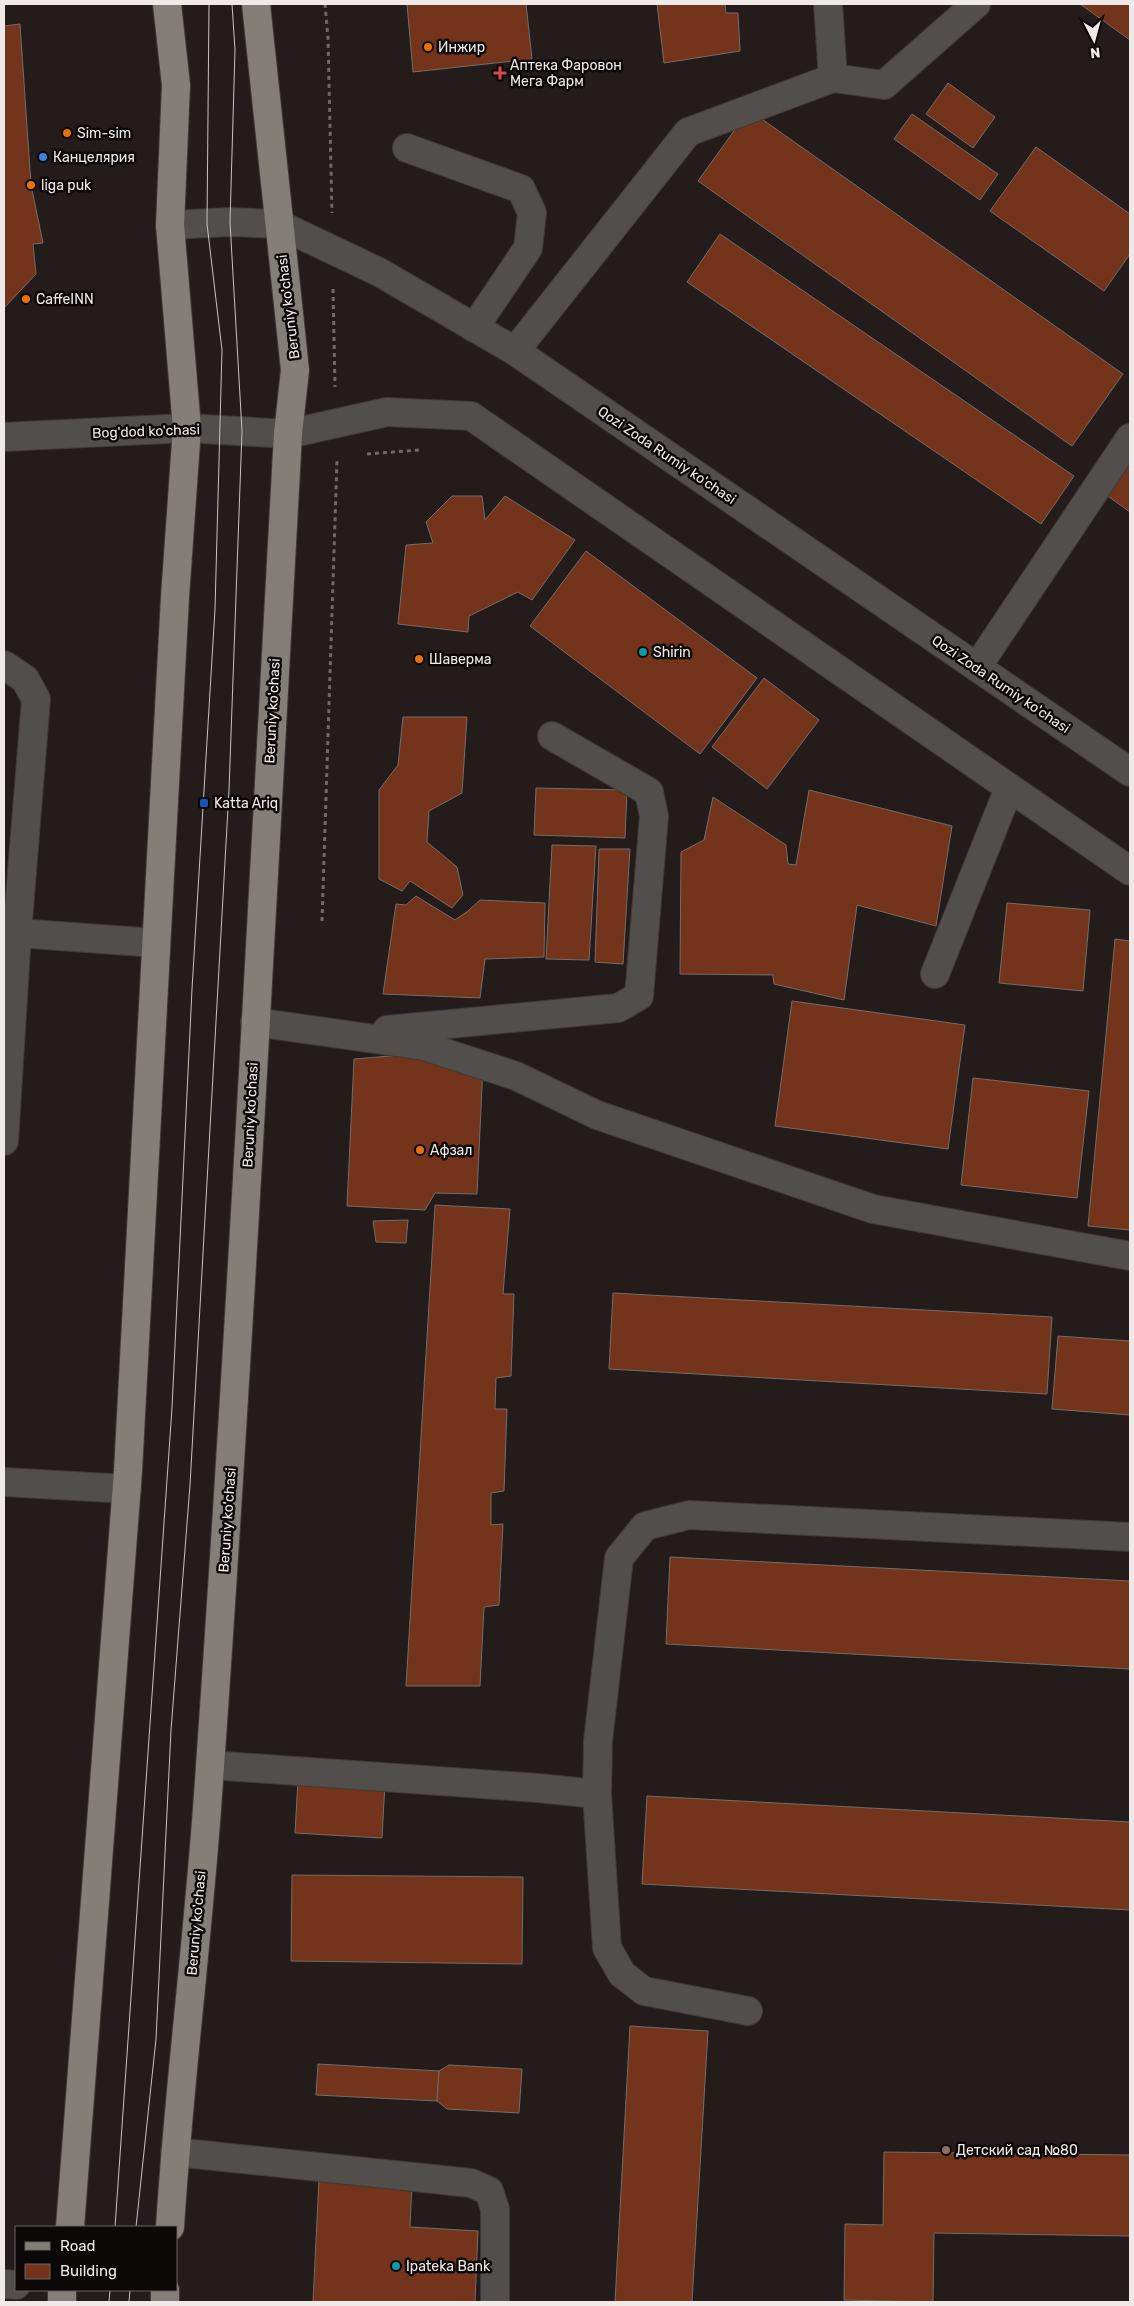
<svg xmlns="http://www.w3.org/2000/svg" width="1134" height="2306" font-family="Rubik,sans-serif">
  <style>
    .building { fill: #74341c; stroke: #756c68 }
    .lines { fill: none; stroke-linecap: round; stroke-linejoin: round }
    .minor-casing { stroke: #403937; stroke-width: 30 }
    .major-casing { stroke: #403937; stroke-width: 30 }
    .path { stroke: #706967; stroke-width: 3; stroke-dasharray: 4 4; stroke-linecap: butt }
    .minor { stroke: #514e4b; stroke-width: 28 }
    .major { stroke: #837e78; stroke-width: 28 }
    .tram { stroke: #c8c3c1; stroke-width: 1 }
    .food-dot { fill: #e8710a; stroke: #0b0807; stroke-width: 2 }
    .health-dot { fill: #e0444e; stroke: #0b0807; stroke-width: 2 }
    .shop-dot { fill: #3f7fe0; stroke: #0b0807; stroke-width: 2 }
    .culture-dot { fill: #0f9aa8; stroke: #0b0807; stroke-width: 2 }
    .transit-dot { fill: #1a4fb4; stroke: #0b0807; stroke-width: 2 }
    .education-dot { fill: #8d6e63; stroke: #0b0807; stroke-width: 2 }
    .labels { text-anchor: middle; stroke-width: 5; stroke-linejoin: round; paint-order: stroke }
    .poi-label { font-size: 14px; fill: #efeae8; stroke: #0b0807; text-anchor: start }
    .street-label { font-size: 14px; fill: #efeae8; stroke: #0b0807 }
  </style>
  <rect width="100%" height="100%" fill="#241c1a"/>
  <!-- building -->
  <g class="building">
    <path d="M407 4H526L532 59 413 72Z"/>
    <path d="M657 4H725L726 13H738L740 51 664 63Z"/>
    <path d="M1080 4H1130V40Z"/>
    <path d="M20 24 31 185 43 243 33 244 36 274 4 308V26Z"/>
    <path d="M948 83 995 117 973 148 926 114Z"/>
    <path d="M749 110 1123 374 1072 446 698 181Z"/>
    <path d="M912 114 998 174 980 200 894 139Z"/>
    <path d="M1036 147 1130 214V254L1104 291 990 211Z"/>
    <path d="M720 234 1074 476 1041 524 687 282Z"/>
    <path d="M1130 458V512L1105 494Z"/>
    <path d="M452 496H482L485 520 505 496 575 540 532 600 518 592 469 616 468 632 398 624 406 545 433 543 426 522Z"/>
    <path d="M586 551 757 678 700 754 530 626Z"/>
    <path d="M764 678 819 720 767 789 712 747Z"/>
    <path d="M403 717H467L462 793 429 811 427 842 457 867 463 895 452 908 410 881 402 891 379 879V790L398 765Z"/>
    <path d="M536 788 627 790 625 838 534 835Z"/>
    <path d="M809 790 952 826 936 926 857 905 844 1000 774 984 773 975 680 974 681 852 704 840 713 797 786 845 788 864 796 865Z"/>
    <path d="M552 845 596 846 589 960 546 959Z"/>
    <path d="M599 849H630L623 964 595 962Z"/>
    <path d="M416 896 455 920 468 911 480 900 545 903 544 957 485 959 480 998 383 994 396 904 406 905Z"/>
    <path d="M1007 903 1090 910 1083 991 999 983Z"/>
    <path d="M1115 939 1130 941V1230L1088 1226Z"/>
    <path d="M792 1001 965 1025 948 1149 775 1126Z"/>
    <path d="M414 1054 483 1065 477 1194 435 1193 425 1210 347 1206 354 1059Z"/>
    <path d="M973 1078 1089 1091 1077 1198 961 1185Z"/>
    <path d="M435 1205 510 1209 503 1294H514L511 1376 496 1378 495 1409H507L504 1491 491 1493V1525L503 1524 499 1605 484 1607 480 1686H406Z"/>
    <path d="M408 1220 406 1243 376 1242 373 1221Z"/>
    <path d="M613 1293 1052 1317 1047 1394 609 1369Z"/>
    <path d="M1058 1336 1130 1341V1415L1052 1409Z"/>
    <path d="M670 1557 1130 1581V1669L666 1644Z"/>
    <path d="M298 1779 385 1783 382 1838 295 1833Z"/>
    <path d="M647 1796 1130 1822V1910L642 1884Z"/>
    <path d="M292 1875 523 1877 522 1964 291 1961Z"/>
    <path d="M630 2026 708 2031 692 2302H615Z"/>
    <path d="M318 2064 439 2071 437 2101 316 2095Z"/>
    <path d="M449 2065 522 2069 519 2113 447 2109 437 2101 439 2071Z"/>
    <path d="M884 2152 1130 2155V2236L934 2233 933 2302 844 2300 845 2224 883 2225Z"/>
    <path d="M319 2179 412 2183 410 2227 478 2231 475 2302H313Z"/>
  </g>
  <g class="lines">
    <defs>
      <g id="minor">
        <path d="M828 4 833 78 884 85 976 4"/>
        <path d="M407 148 521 189 532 213 528 248 474 328"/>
        <path d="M170 225 230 222 278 224 379 272 515 351 1130 772"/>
        <path d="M515 351 688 132 833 78"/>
        <path d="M4 437 187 428 288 434 387 412 471 416 1130 871"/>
        <path d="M4 665 25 679 36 699 17 933 4 1141"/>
        <path d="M977 667 1130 438"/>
        <path d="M4 932 156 943"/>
        <path d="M935 974 1009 788"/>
        <path d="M255 1022 424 1046 516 1076 597 1115 873 1209 1130 1256"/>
        <path d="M387 1030 618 1008 639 996 654 816 649 792 552 736"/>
        <path d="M4 1482 127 1489"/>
        <path d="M210 1765 538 1788 597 1794 598 1741 619 1558 645 1526 689 1515 1130 1537"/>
        <path d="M597 1794 607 1948 622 1974 644 1991 748 2011"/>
        <path d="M175 2152 471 2183 489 2191 495 2209V2302"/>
        <path d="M4 2284 16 2285"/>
      </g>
      <g id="major">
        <path d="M70 2227 128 1471 175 597 187 428 170 225 176 85 167 4"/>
        <path d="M170 2227C179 2083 198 1940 208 1795 240 1342 263 888 288 434L295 370 256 4"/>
        <path d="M62 2302V2290"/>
        <path d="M165 2302V2290"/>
      </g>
    </defs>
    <!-- minor casing -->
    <use href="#minor" class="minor-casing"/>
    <!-- major casing -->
    <use href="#major" class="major-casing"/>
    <!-- path -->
    <g class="path">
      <path d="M325 4 328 38 332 213"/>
      <path d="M333 289 335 387"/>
      <path d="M367 454 419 450"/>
      <path d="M322 921 337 459"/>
    </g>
    <!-- minor -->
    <use href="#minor" class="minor"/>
    <!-- major -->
    <use href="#major" class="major"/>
    <!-- tram -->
    <g class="tram">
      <path d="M115 2227 172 1408 192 989 215 609 222 350 207 224 209 4"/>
      <path d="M136 2227 156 2039 171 1730 190 1485 229 790 242 431 230 222 235 50 232 4"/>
      <path d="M109 2302 110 2290"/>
      <path d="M129 2302 130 2290"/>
    </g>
  </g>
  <!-- markers -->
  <g class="food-dot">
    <circle cx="428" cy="47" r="5"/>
    <circle cx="67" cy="133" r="5"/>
    <circle cx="31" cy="185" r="5"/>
    <circle cx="26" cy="299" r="5"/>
    <circle cx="419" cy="659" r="5"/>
    <circle cx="420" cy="1150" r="5"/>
  </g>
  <path class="health-dot" d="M497.5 65.5h5v5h5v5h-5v5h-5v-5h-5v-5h5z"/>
  <circle class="shop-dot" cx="43" cy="157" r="5"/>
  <g class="culture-dot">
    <circle cx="643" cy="652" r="5"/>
    <circle cx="396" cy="2266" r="5"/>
  </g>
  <rect class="transit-dot" x="199" y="798" width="10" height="10" rx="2.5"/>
  <circle class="education-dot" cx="946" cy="2150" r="5"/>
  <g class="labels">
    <!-- poi labels -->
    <g class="poi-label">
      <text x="438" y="52">Инжир</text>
      <text x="510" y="70">Аптека Фаровон<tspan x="510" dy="16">Мега Фарм</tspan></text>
      <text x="77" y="138">Sim-sim</text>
      <text x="53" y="162">Канцелярия</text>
      <text x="41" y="190">liga puk</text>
      <text x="36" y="304">CaffeINN</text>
      <text x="653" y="657">Shirin</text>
      <text x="429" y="664">Шаверма</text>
      <text x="214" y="808">Katta Ariq</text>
      <text x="430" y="1155">Афзал</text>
      <text x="956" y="2155">Детский сад №80</text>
      <text x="406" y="2271">Ipateka Bank</text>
    </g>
    <!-- street labels -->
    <g class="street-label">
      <text transform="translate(288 307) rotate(-97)" y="5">Beruniy ko'chasi</text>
      <text transform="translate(146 431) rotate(-2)" y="5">Bog'dod ko'chasi</text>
      <text transform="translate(667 455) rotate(34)" y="5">Qozi Zoda Rumiy ko'chasi</text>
      <text transform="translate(1001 684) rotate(34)" y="5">Qozi Zoda Rumiy ko'chasi</text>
      <text transform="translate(272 711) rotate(-87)" y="5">Beruniy ko'chasi</text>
      <text transform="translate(250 1115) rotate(-87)" y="5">Beruniy ko'chasi</text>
      <text transform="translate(227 1520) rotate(-86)" y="5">Beruniy ko'chasi</text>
      <text transform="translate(196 1923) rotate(-85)" y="5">Beruniy ko'chasi</text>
    </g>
  </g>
  <!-- border -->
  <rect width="1134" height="2306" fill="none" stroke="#efeae8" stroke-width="10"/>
  <!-- legend -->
  <rect x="15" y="2226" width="162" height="65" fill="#0b0807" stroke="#666261"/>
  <rect x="25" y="2242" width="25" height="8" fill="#837e78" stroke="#666261"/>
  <text x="60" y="2251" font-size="15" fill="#efeae8">Road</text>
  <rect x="25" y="2264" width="25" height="15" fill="#74341c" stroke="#666261"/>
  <text x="60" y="2276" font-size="15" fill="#efeae8">Building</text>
  <!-- north arrow -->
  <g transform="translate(1094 40) rotate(174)" stroke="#0b0807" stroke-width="4" paint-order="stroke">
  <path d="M0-4L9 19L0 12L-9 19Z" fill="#efeae8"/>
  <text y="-8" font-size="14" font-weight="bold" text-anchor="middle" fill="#efeae8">N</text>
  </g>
</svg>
